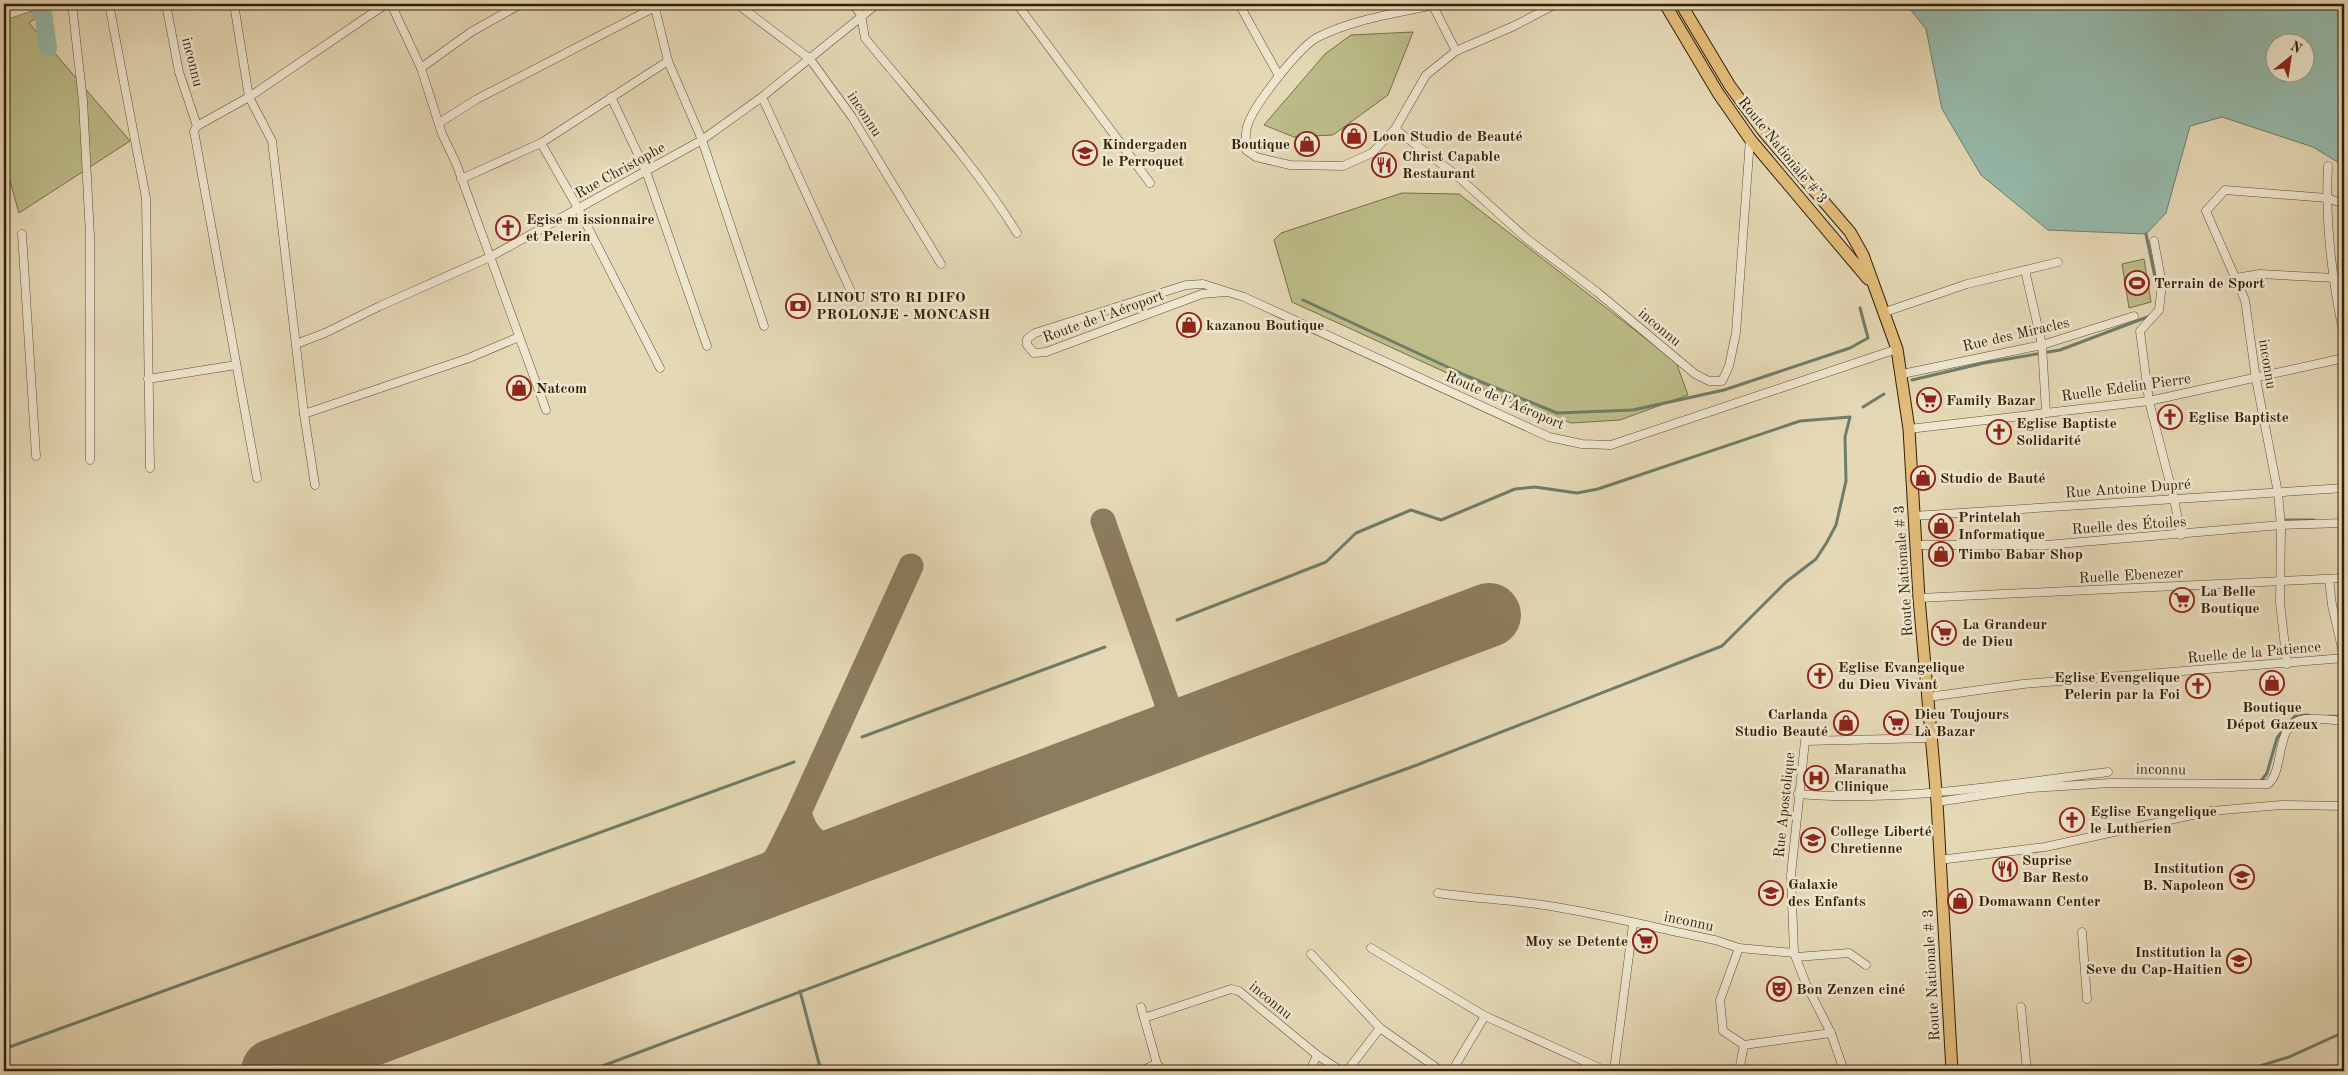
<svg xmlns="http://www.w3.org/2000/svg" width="2348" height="1075" font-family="'Old Standard TT',serif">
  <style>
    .green { fill: #bcbc88; stroke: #786e48 }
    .water { fill: #96baab; stroke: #6f7c69; fill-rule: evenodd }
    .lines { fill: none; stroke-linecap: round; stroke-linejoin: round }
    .stream { stroke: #6f7c69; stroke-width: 3 }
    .river { stroke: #96baab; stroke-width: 18 }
    .taxiway { stroke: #8c7c5e; stroke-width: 25 }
    .runway { stroke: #8c7c5e; stroke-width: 64 }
    .street-casing { stroke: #604d32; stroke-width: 9 }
    .primary-casing { stroke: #341f07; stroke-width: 13 }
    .street { stroke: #eee6cf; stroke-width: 8 }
    .primary { stroke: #e2bc7a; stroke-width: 11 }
    .labels { text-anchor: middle; stroke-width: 5; stroke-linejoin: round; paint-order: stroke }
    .street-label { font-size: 15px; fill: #341f07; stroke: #eee6cf }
    .poi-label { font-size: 15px; font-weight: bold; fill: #341f07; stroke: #eee6cf; text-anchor: start }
  </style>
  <rect width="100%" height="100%" fill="#e5d8b5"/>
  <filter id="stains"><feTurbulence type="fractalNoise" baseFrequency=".004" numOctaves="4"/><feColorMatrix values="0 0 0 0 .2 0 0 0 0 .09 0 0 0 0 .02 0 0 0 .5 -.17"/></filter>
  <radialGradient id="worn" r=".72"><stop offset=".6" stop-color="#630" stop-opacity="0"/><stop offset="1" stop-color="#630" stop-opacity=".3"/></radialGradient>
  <!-- green -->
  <g class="green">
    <path d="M4 4H55L29 23 130 141 19 213 4 160Z"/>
    <path d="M1413 32 1388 95 1333 135 1294 137 1264 125 1325 54 1351 35Z"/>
    <path d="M1402 193 1459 194 1676 362 1688 395 1620 420 1571 423 1506 400 1292 302 1274 240 1281 233Z"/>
    <path d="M2144 259 2151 302 2129 308 2122 264Z"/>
  </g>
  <!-- water -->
  <path class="water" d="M1906 4H2344V166L2313 147 2222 117 2190 126 2166 213 2146 234 2048 230 1981 175 1942 109 1926 29ZM2276 42H2306V72H2276Z"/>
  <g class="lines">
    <!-- stream -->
    <g class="stream">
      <path d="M2146 234 2158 291"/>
      <path d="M1303 300 1467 376 1557 413 1633 410 1724 390 1850 348 1868 338 1860 308"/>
      <path d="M1912 380 1984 363 2060 350 2150 316"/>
      <path d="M1863 407 1884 394"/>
      <path d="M2284 520H2314"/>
      <path d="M2329 716 2344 717"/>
      <path d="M2290 722 2295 716 2308 715"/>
      <path d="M862 737 1105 647"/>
      <path d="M2261 781 2267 773 2277 738 2284 729"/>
      <path d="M800 991 821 1071"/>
      <path d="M4 1049 794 762"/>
      <path d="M589 1071 1091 883 1417 765 1722 646 1786 582 1816 559 1827 542 1836 525 1846 481 1845 437 1850 417 1800 421 1598 489 1577 493 1535 487 1515 489 1441 520 1411 510 1356 533 1326 562 1177 620"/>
      <path d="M2243 1071 2289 1057 2344 1032"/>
    </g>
    <!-- river -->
    <path class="river" d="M35 4 43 13 48 48"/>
    <!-- taxiway -->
    <g class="taxiway">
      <path d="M1103 521 1167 703 1179 716 1206 721"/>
      <path d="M1149 743 1166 725 1167 703"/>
      <path d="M799 812C805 838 822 849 847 856"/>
      <path d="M749 893 777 856 799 812 911 566"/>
    </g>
    <!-- runway -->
    <path class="runway" d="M273 1071 1489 615"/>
    <defs>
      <g id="street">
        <path d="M72 4 83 101 90 236V460"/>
        <path d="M109 4 146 198 150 468"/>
        <path d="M166 4 179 72 197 126"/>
        <path d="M234 4 249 97 272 141 304 414 315 485"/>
        <path d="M391 4 421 68"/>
        <path d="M521 4 471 32 421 68 442 134 456 163 546 410"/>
        <path d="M654 4 668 61 702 140 764 326"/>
        <path d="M737 4 810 59 852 117 941 264"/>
        <path d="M853 4 861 15 865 38C917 102 974 163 1017 233"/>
        <path d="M1017 4 1150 183"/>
        <path d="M1239 4 1279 76"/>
        <path d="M1432 4 1456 51"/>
        <path d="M1433 5C1394 14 1354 19 1318 37 1299 47 1252 107 1247 127 1245 134 1246 143 1246 150L1256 157 1290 165 1343 166 1372 153 1395 129 1426 75 1456 51 1514 26 1556 4"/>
        <path d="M4 16 39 4"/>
        <path d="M611 97 646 171 707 346"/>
        <path d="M762 97 854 298"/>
        <path d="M439 123 477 99 661 4"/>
        <path d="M1395 129 1455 174 1527 239 1597 292 1695 374 1709 381H1722L1729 366 1736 333 1750 139"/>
        <path d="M541 143 578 208 660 368"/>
        <path d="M2328 166C2325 220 2332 282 2344 335"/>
        <path d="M461 179 541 143 668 61"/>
        <path d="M22 234 36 456"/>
        <path d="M2154 241 2162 284 2159 310 2140 331 2149 401 2174 499 2181 535"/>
        <path d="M2025 270 2042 345 2046 412"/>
        <path d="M2235 278 2260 274 2335 278"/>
        <path d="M1226 292 1202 294 1046 352 1034 353 1027 345V339L1035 333 1186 285 1203 284 1244 297 1549 437 1582 444 1611 445 1897 349"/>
        <path d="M1885 312 1967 284 2058 262"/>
        <path d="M296 344 325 333 380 306 490 257 702 140 762 97 877 4"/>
        <path d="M1902 374 2042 345 2134 316"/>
        <path d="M148 379 236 365"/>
        <path d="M304 414 469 358 519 337"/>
        <path d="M1909 429 2149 401 2344 358"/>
        <path d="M257 478 194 131 197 126 249 97 386 4"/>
        <path d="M1913 516 2344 488"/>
        <path d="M1916 545H2046L2281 525 2344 523"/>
        <path d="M2329 579 2332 605 2344 657"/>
        <path d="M1919 598 2344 578"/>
        <path d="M2287 664 2280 603 2281 525 2278 493 2256 379 2245 300 2206 211 2225 190 2327 198 2344 204"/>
        <path d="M1928 697 2023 684 2344 658"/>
        <path d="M1798 794C1902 803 2005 784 2108 772"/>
        <path d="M1937 802 2030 788 2110 783 2268 784C2286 769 2273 723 2305 719 2317 718 2332 720 2344 721"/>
        <path d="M1939 860 2045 847 2211 811 2281 805 2344 806"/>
        <path d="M1438 893C1478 899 1517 900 1556 907 1609 916 1662 929 1715 940L1739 948 1794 953"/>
        <path d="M2082 932 2087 999"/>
        <path d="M1371 948 1485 1016 1606 1071"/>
        <path d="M1739 948 1720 1000 1723 1031 1744 1045 1831 1033"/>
        <path d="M1311 954 1380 1028 1441 1071"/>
        <path d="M1796 957 1849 953 1866 965"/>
        <path d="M1141 1007 1157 1064"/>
        <path d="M2021 1007 2027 1071"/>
        <path d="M1144 1018 1231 989 1239 991 1317 1055 1341 1071"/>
        <path d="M1140 1071 1157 1064 1163 1071"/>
        <path d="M1310 1071 1317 1055"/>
        <path d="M1347 1071 1380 1028"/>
        <path d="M1452 1071 1485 1016"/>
        <path d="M1614 1071 1633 924"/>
        <path d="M1739 1071 1744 1045"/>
        <path d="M1844 1071 1831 1033 1806 984 1794 953 1791 875 1805 741 1931 738"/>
      </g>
      <g id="primary">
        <path d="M1665 4 1718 93 1750 139 1868 279"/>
        <path d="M1681 4 1730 86 1763 131 1850 232 1863 255 1897 349 1909 429 1919 598 1937 802 1952 1071"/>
      </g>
    </defs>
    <!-- street casing -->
    <use href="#street" class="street-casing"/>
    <!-- primary casing -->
    <use href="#primary" class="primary-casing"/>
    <!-- street -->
    <use href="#street" class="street"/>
    <!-- primary -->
    <use href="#primary" class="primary"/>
  </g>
  <!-- icons -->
  <defs>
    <symbol id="shop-ring" viewBox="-11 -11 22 22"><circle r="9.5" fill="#eee6cf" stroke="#8f2418" stroke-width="1.5"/><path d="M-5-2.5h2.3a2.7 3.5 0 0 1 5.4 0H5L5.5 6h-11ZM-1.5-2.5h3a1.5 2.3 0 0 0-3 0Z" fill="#8f2418"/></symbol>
    <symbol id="school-ring" viewBox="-11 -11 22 22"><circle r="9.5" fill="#eee6cf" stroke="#8f2418" stroke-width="1.5"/><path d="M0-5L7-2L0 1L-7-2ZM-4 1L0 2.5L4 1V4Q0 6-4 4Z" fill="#8f2418"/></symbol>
    <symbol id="restaurant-ring" viewBox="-11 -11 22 22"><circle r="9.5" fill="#eee6cf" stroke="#8f2418" stroke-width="1.5"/><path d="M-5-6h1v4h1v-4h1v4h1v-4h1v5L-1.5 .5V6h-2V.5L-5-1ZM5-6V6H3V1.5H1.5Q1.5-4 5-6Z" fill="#8f2418"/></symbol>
    <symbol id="church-ring" viewBox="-11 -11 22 22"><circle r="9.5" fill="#eee6cf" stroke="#8f2418" stroke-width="1.5"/><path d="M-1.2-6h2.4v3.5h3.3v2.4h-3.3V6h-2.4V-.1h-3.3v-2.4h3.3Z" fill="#8f2418"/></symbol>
    <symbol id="stadium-ring" viewBox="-11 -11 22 22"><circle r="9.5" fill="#eee6cf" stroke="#8f2418" stroke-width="1.5"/><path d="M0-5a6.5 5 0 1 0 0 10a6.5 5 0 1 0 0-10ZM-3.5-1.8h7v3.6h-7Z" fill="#8f2418"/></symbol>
    <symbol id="bank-ring" viewBox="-11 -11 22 22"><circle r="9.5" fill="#eee6cf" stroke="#8f2418" stroke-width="1.5"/><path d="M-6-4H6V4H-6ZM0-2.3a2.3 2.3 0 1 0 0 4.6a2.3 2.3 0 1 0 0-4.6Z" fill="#8f2418"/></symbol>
    <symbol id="supermarket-ring" viewBox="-11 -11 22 22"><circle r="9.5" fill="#eee6cf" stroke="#8f2418" stroke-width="1.5"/><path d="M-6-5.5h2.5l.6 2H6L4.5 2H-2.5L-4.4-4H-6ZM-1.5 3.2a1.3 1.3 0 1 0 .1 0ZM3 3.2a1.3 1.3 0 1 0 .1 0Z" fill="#8f2418"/></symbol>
    <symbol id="hospital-ring" viewBox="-11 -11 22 22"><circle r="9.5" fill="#eee6cf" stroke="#8f2418" stroke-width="1.5"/><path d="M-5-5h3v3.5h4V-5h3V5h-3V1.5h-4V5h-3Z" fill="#8f2418"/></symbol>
    <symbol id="theatre-ring" viewBox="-11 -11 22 22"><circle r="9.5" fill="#eee6cf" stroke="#8f2418" stroke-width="1.5"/><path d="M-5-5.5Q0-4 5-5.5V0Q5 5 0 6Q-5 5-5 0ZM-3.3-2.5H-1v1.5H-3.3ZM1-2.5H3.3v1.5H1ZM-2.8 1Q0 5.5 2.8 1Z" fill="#8f2418"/></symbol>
  </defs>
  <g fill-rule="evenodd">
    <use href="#shop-ring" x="1340" y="122" width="28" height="28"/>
    <use href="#shop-ring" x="1293" y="130" width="28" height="28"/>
    <use href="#school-ring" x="1071" y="139" width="28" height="28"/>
    <use href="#restaurant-ring" x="1370" y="151" width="28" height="28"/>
    <use href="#church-ring" x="494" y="214" width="28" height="28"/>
    <use href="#stadium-ring" x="2123" y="269" width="28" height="28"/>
    <use href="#bank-ring" x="784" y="292" width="28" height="28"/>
    <use href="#shop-ring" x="1175" y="311" width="28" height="28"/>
    <use href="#shop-ring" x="505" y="374" width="28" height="28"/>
    <use href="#supermarket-ring" x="1915" y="386" width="28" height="28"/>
    <use href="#church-ring" x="2156" y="403" width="28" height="28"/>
    <use href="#church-ring" x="1985" y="418" width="28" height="28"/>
    <use href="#shop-ring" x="1909" y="464" width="28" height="28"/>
    <use href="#shop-ring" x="1927" y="512" width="28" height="28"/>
    <use href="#shop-ring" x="1927" y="540" width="28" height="28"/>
    <use href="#supermarket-ring" x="2168" y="586" width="28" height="28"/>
    <use href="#supermarket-ring" x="1930" y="619" width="28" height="28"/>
    <use href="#church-ring" x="1806" y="662" width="28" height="28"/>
    <use href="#shop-ring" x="2258" y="669" width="28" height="28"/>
    <use href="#church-ring" x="2184" y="672" width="28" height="28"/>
    <use href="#shop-ring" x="1832" y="709" width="28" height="28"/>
    <use href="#supermarket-ring" x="1882" y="709" width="28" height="28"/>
    <use href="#hospital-ring" x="1802" y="764" width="28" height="28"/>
    <use href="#church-ring" x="2058" y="806" width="28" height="28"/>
    <use href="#school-ring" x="1799" y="826" width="28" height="28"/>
    <use href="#restaurant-ring" x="1991" y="855" width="28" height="28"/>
    <use href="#school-ring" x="2228" y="863" width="28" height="28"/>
    <use href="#school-ring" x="1757" y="879" width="28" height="28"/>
    <use href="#shop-ring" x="1946" y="887" width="28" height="28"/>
    <use href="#supermarket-ring" x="1631" y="927" width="28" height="28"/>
    <use href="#school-ring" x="2225" y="947" width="28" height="28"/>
    <use href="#theatre-ring" x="1765" y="975" width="28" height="28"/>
  </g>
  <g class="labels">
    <!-- street labels -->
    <g class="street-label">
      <text transform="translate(193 62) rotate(76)" y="5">inconnu</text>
      <text transform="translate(865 114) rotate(57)" y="5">inconnu</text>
      <text transform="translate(1783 150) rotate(51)" y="5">Route Nationale # 3</text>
      <text transform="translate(620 170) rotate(-29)" y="5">Rue Christophe</text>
      <text transform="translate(1103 316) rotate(-20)" y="5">Route de l'Aéroport</text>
      <text transform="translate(1660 327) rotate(40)" y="5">inconnu</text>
      <text transform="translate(2016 334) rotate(-13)" y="5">Rue des Miracles</text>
      <text transform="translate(2268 364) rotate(81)" y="5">inconnu</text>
      <text transform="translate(2126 387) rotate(-8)" y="5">Ruelle Edelin Pierre</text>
      <text transform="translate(1505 400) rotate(23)" y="5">Route de l'Aéroport</text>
      <text transform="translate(2128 488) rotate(-4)" y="5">Rue Antoine Dupré</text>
      <text transform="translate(2129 525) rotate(-4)" y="5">Ruelle des Étoiles</text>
      <text transform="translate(1903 571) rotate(-94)" y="5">Route Nationale # 3</text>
      <text transform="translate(2131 575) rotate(-3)" y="5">Ruelle Ebenezer</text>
      <text transform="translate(2254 652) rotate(-5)" y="5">Ruelle de la Patience</text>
      <text transform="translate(2161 769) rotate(1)" y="5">inconnu</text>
      <text transform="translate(1784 805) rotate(-84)" y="5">Rue Apostolique</text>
      <text transform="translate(1689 921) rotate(12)" y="5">inconnu</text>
      <text transform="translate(1931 975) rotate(-93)" y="5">Route Nationale # 3</text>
      <text transform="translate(1271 1000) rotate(39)" y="5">inconnu</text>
    </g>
    <!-- poi labels -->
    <g class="poi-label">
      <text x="1372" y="141">Loon Studio de Beauté</text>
      <text x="1102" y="149">Kindergaden<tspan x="1102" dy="17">le Perroquet</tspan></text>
      <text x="1290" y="149" text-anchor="end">Boutique</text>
      <text x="1402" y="161">Christ Capable<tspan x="1402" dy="17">Restaurant</tspan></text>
      <text x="526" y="224">Egise m issionnaire<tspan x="526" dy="17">et Pelerin</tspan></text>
      <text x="2154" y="288">Terrain de Sport</text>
      <text x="816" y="302">LINOU STO RI DIFO<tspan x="816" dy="17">PROLONJE - MONCASH</tspan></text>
      <text x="1206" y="330">kazanou Boutique</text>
      <text x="536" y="393">Natcom</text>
      <text x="1946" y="405">Family Bazar</text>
      <text x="2188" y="422">Eglise Baptiste</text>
      <text x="2016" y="428">Eglise Baptiste<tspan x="2016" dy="17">Solidarité</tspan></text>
      <text x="1940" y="483">Studio de Bauté</text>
      <text x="1958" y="522">Printelah<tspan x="1958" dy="17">Informatique</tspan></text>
      <text x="1958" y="559">Timbo Babar Shop</text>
      <text x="2200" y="596">La Belle<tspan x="2200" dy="17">Boutique</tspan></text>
      <text x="1962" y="629">La Grandeur<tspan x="1962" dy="17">de Dieu</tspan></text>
      <text x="1838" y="672">Eglise Evangelique<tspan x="1838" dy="17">du Dieu Vivant</tspan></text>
      <text x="2180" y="682" text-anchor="end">Eglise Evengelique<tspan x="2180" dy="17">Pelerin par la Foi</tspan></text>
      <text x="2272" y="712" text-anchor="middle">Boutique<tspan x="2272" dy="17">Dépot Gazeux</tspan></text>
      <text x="1828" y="719" text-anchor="end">Carlanda<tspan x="1828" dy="17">Studio Beauté</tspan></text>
      <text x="1914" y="719">Dieu Toujours<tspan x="1914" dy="17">Là Bazar</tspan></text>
      <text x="1834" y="774">Maranatha<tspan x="1834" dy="17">Clinique</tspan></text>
      <text x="2090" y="816">Eglise Evangelique<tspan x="2090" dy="17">le Lutherien</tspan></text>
      <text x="1830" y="836">College Liberté<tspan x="1830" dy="17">Chretienne</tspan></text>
      <text x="2022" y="865">Suprise<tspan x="2022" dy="17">Bar Resto</tspan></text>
      <text x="2224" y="873" text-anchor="end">Institution<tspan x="2224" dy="17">B. Napoleon</tspan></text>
      <text x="1788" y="889">Galaxie<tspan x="1788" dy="17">des Enfants</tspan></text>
      <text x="1978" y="906">Domawann Center</text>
      <text x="1628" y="946" text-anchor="end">Moy se Detente</text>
      <text x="2222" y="957" text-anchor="end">Institution la<tspan x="2222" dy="17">Seve du Cap-Haitien</tspan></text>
      <text x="1796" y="994">Bon Zenzen ciné</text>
    </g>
  </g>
  <!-- margin -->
  <rect width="2348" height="1075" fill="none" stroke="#e5d8b5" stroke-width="20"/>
  <rect x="5" y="5" width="2338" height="1065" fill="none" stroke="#341f07" stroke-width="2.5"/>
  <rect x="10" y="10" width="2328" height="1055" fill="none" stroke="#341f07"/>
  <!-- north arrow -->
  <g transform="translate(2290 58) rotate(30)"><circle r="24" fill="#eee6cf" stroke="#a4967f"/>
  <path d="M0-4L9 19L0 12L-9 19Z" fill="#8f2418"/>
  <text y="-8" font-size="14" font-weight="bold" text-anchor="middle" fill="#341f07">N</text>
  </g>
  <rect width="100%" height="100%" filter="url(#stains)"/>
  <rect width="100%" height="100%" fill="url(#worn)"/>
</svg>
